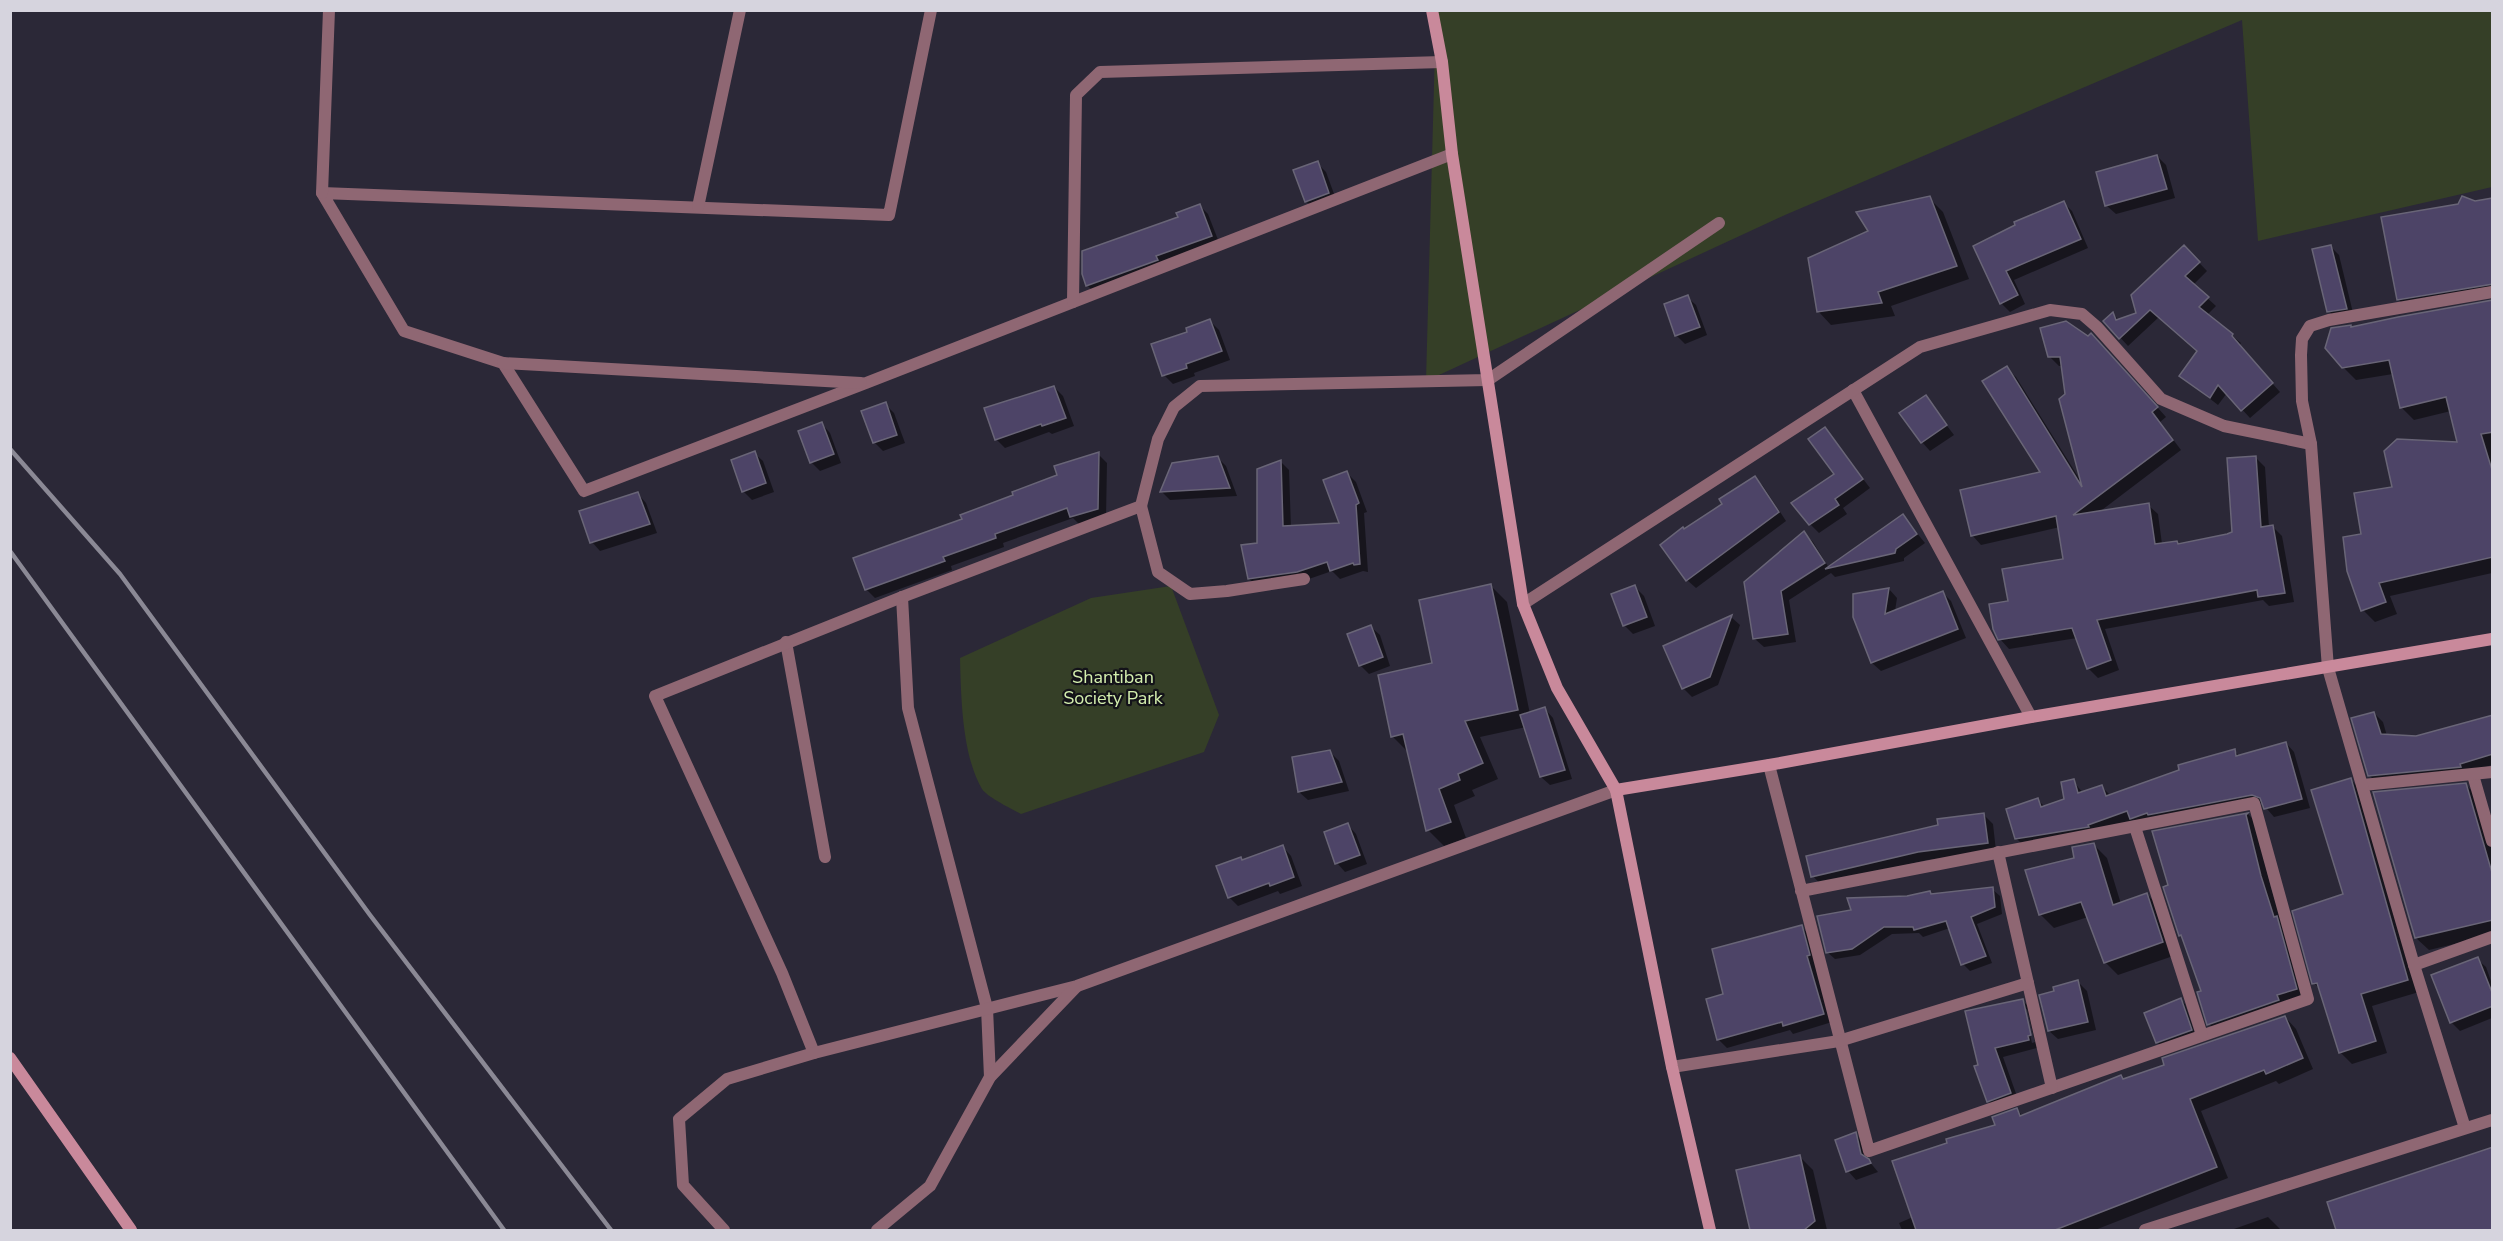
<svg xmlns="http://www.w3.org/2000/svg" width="2503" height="1241" font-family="'Nunito Sans',sans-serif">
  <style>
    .green { fill: #353f27 }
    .shadow { fill: #0007; fill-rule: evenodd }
    .building { fill: #4d4467; stroke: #696577; stroke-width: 1.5 }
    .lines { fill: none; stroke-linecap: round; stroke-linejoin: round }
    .street { stroke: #8f6773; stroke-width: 12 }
    .secondary { stroke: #c9899b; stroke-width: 12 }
    .rail { stroke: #8b8995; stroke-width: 4.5 }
    .labels { text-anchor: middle; stroke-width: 4.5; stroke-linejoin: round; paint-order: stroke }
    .park-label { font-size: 18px; fill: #d4efae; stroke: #131219 }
  </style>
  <rect width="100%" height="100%" fill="#2b2837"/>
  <!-- green -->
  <g class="green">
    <path d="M1436 11H2492V187L2258 241 2242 20 1785 215 1426 381Z"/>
    <path d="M1171 586 1219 715 1204 752 1021 814C1012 809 987 797 982 789 962 755 961 697 960 658L1091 598Z"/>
  </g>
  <!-- shadow -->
  <g class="shadow">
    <path d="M2157 156 2166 165 2175 198 2116 214 2107 206 2097 173Z"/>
    <path d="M1317 163 1326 172 1337 202 1315 210 1306 201Z"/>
    <path d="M1929 198 1943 212 1969 279 1891 306 1895 316 1831 325 1818 311 1870 232Z"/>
    <path d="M2492 199V294L2406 307 2398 299 2475 203Z"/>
    <path d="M2063 202 2072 211 2088 248 2014 280 2025 304 2010 312 2001 303 1975 247Z"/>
    <path d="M1200 206 1208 214 1220 245 1096 294 1087 285Z"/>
    <path d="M2184 247 2207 271 2193 285 2216 306 2207 315 2241 343 2239 346 2280 392 2250 418 2227 393 2218 405 2181 376 2199 352 2159 317 2128 346 2105 321 2113 314 2120 321 2138 314Z"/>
    <path d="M2331 247 2339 255 2354 317 2337 320 2329 311Z"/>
    <path d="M1687 297 1696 305 1707 335 1685 344 1676 335Z"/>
    <path d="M2492 302V573L2390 596 2397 614 2375 622 2363 610V536L2394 488 2459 443 2451 411 2414 420 2401 407 2393 374 2356 380 2343 367 2352 329Z"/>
    <path d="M1210 321 1219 330 1230 360 1194 373 1195 376 1173 384 1164 375 1189 332Z"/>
    <path d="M2101 344 2166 417 2160 422 2181 450 2098 513 2148 505 2158 514 2162 544 2177 542 2180 545 2234 532 2255 457 2265 467 2269 527 2272 526 2282 536 2294 602 2269 606 2263 600 2105 629 2119 670 2098 678 2088 668 2077 638 2009 649 2000 639 2010 602 2065 560 2060 527 1981 545 1972 535 2042 473 2006 368 2016 377 2082 483 2062 366H2059L2049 356Z"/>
    <path d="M1054 387 1063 396 1074 426 1052 434 1049 432 1005 448 996 439Z"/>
    <path d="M1925 397 1954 435 1930 451 1922 442Z"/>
    <path d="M885 404 894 413 905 443 883 451 874 442Z"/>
    <path d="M822 424 830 433 841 463 820 471 811 462Z"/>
    <path d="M1825 429 1870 488 1843 508 1847 514 1819 533 1810 524 1836 475Z"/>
    <path d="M754 453 763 461 774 492 752 500 743 491Z"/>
    <path d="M1098 454 1107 463 1106 518 1080 525 1073 518 1003 543 1004 547 951 566 952 570 875 598 866 589 964 520 1059 476Z"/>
    <path d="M1217 457 1226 466 1237 496 1170 500 1162 492 1173 465Z"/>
    <path d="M1281 462 1289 470 1291 528 1341 525 1347 473 1356 482 1367 512 1364 513 1368 572 1363 571 1340 579 1332 571 1306 580 1258 587 1249 579Z"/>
    <path d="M1755 477 1763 486 1786 521 1696 588 1687 580 1684 531 1724 505Z"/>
    <path d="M638 494 646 503 657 533 600 551 592 542Z"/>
    <path d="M1903 516 1925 543 1904 558V561L1835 577 1831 573 1789 600 1796 642 1764 647 1755 639 1804 533 1813 542 1829 568Z"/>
    <path d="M1491 586 1507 602 1530 714 1545 709 1553 718 1572 779 1550 785 1541 777 1526 727 1480 737 1498 779 1472 790 1475 796 1454 805 1466 838 1444 846 1428 830 1408 752 1392 736 1434 665Z"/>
    <path d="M1635 587 1644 596 1655 626 1633 634 1624 625Z"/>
    <path d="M1889 589 1897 598 1895 611 1943 593 1951 601 1966 638 1881 671 1872 663 1855 617 1854 595Z"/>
    <path d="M1731 617 1740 625 1718 685 1692 697 1683 688 1665 647Z"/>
    <path d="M1371 627 1380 635 1390 666 1369 674 1360 665Z"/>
    <path d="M2374 713 2383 722 2387 736 2416 738 2492 716V765L2468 772 2378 784 2369 775Z"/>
    <path d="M2286 743 2294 752 2310 808 2274 817 2262 803 2140 827 2134 820 2096 833 2025 847 2016 838 2037 799 2045 807 2065 800 2073 781 2083 793 2102 787 2111 796 2234 751 2240 756Z"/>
    <path d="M1330 752 1339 761 1349 791 1308 800 1299 792Z"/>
    <path d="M2351 780 2362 791 2419 992 2372 1006 2387 1053 2352 1064 2340 1052 2321 990 2314 983 2344 895Z"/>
    <path d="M2465 784 2478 797 2492 848V935L2429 950 2416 938Z"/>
    <path d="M2248 814 2258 824 2256 826 2271 888 2307 1000 2220 1035 2209 1024 2203 991 2185 940 2180 935 2170 886 2154 832Z"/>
    <path d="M1984 815 1993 824 1996 851 1927 860 1821 885 1813 876Z"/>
    <path d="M1348 825 1356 834 1367 864 1345 872 1337 863Z"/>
    <path d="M2093 844 2107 858 2121 904 2147 894 2160 908 2176 955 2118 975 2105 962 2088 917 2054 928 2040 914Z"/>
    <path d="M1283 847 1291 856 1302 886 1280 894 1278 891 1238 906 1229 897 1243 861Z"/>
    <path d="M1992 889 2000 896 2002 914 1977 924 1992 963 1970 971 1963 964 1950 928 1923 937 1919 933 1892 934 1860 955 1835 959 1827 952 1853 912 1932 896Z"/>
    <path d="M1802 927 1810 936 1832 1022 1793 1034 1790 1030 1727 1048 1718 1039 1725 995Z"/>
    <path d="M2477 959 2486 967 2492 984V1018L2460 1031 2451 1022Z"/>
    <path d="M2078 982 2087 991 2096 1030 2058 1039 2049 1031Z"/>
    <path d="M2181 1000 2185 1004 2195 1034 2161 1046 2157 1042Z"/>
    <path d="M2023 1001 2031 1009 2037 1048 2003 1057 2019 1102 1997 1109 1988 1101 1980 1066ZM2024 1009H2027L2035 1042 2032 1043Z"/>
    <path d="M2285 1017 2296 1029 2313 1069 2279 1084 2276 1081 2201 1111 2228 1178 2095 1230H1902L1899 1223 1913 1217 1997 1126 2017 1110 2023 1116 2166 1066Z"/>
    <path d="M1855 1134 1864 1143 1869 1161 1878 1172 1856 1180 1848 1171Z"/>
    <path d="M2492 1149V1230H2338L2329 1203Z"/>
    <path d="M1800 1157 1813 1170 1827 1230H1751L1738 1172Z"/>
    <path d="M2268 1217 2281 1230H2231Z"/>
  </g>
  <!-- building -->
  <g class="building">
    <path d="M2157 155 2167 189 2105 206 2096 172Z"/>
    <path d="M1318 161 1329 193 1305 202 1293 170Z"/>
    <path d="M1930 196 1957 266 1878 292 1882 303 1817 312 1808 258 1868 231 1856 212Z"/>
    <path d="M2462 196 2475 201 2493 198V284L2397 300 2381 217 2458 204Z"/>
    <path d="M2064 201 2081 239 2006 271 2018 295 2000 304 1973 246 2015 225 2014 222Z"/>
    <path d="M1200 204 1212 236 1156 256 1158 260 1086 286 1082 274V251L1178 217 1176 213Z"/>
    <path d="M2184 245 2200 262 2185 276 2209 297 2199 307 2233 334 2232 336 2273 383 2241 411 2218 385 2210 398 2179 376 2197 351 2150 310 2119 339 2103 321 2113 312 2116 320 2136 313 2131 295Z"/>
    <path d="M2331 245 2347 309 2327 312 2312 249Z"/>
    <path d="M1688 295 1700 327 1675 336 1664 304Z"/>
    <path d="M2493 300V432L2481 434 2493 473V557L2379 583 2386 602 2361 611 2347 571 2343 537 2361 534 2354 493 2392 487 2384 451 2397 439 2457 442 2446 397 2400 408 2389 360 2342 368 2325 348 2331 328 2351 325V327L2398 317Z"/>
    <path d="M1210 319 1222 351 1186 364 1187 368 1162 376 1151 344 1187 332 1186 328Z"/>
    <path d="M2066 321 2088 336 2091 333 2158 407 2152 412 2173 440 2073 515 2149 503 2155 544 2177 541 2178 544 2227 534 2232 532 2227 458 2256 456 2261 527 2273 525 2285 593 2258 597 2257 590 2097 620 2111 660 2087 669 2072 628 1998 640 1993 629 1989 604 2008 601 2002 569 2063 559 2056 516 1971 536 1960 490 2040 472 1982 381 2007 366 2082 487 2059 399 2065 394 2060 357H2048L2040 328Z"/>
    <path d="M1054 386 1066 418 1042 426 1041 424 995 440 984 408Z"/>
    <path d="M1926 395 1947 425 1921 443 1899 413Z"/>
    <path d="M886 402 897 435 873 443 861 411Z"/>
    <path d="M822 422 834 454 810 463 798 431Z"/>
    <path d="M1825 427 1863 479 1835 499 1839 505 1809 525 1791 503 1834 474 1808 439Z"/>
    <path d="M755 451 766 483 742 492 731 460Z"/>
    <path d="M1099 452 1098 509 1070 517 1067 508 995 534 996 538 943 557 945 561 865 590 853 558 962 519 960 515 1013 495 1012 492 1057 475 1054 466Z"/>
    <path d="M1218 456 1230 488 1160 492 1172 463Z"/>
    <path d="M1281 460 1283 526 1339 523 1323 480 1347 471 1359 503 1356 505 1360 564 1354 565 1353 563 1330 571 1327 562 1297 572 1248 579 1241 545 1257 543V469Z"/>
    <path d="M1755 476 1779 512 1686 581 1660 545 1683 527 1684 529 1722 504 1719 499Z"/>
    <path d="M638 492 650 524 590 543 579 511Z"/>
    <path d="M1903 514 1917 534 1896 549 1895 553 1825 569Z"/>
    <path d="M1804 531 1825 563 1781 591 1788 634 1753 639 1744 582Z"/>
    <path d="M1491 584 1518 710 1465 721 1483 763 1458 774 1460 780 1439 789 1451 822 1426 831 1403 734 1391 737 1378 675 1432 663 1419 600Z"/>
    <path d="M1635 585 1647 617 1623 626 1611 594Z"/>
    <path d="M1889 588 1885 614 1943 591 1958 629 1871 663 1853 617V594Z"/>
    <path d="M1732 615 1710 677 1682 689 1663 646Z"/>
    <path d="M1371 625 1383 657 1359 666 1347 634Z"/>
    <path d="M1545 707 1565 770 1540 777 1520 715Z"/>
    <path d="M2374 712 2381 734 2416 736 2493 715V754L2460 764 2461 767 2368 776 2351 718Z"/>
    <path d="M2286 742 2302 799 2264 809 2260 798 2252 795 2148 815 2147 813 2130 819 2127 811 2088 825 2089 827 2015 839 2006 809 2038 798 2041 807 2064 799 2061 782 2074 779 2078 793 2102 785 2106 796 2179 770 2178 765 2235 749 2236 756Z"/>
    <path d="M1330 750 1342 782 1298 792 1292 757Z"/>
    <path d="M2351 778 2408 980 2361 994 2376 1041 2339 1053 2317 983 2312 984 2292 911 2343 894 2311 790Z"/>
    <path d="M2466 783 2493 876V920L2415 938 2373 792Z"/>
    <path d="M1984 813 1988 843 1918 852 1811 877 1806 856 1938 825 1937 819Z"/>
    <path d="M2248 813 2246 815 2261 876 2274 917 2277 916 2297 989 2277 995 2279 1000 2207 1025 2197 992 2201 991 2181 935 2179 936 2163 887 2168 885 2152 831Z"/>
    <path d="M1348 823 1360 855 1335 864 1324 832Z"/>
    <path d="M2094 843 2113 905 2147 893 2163 942 2104 963 2081 902 2039 915 2025 870 2074 858 2072 847Z"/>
    <path d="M1283 845 1294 877 1270 886 1269 883 1228 898 1216 866 1241 857 1242 860Z"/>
    <path d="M1993 887 1995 907 1971 917 1986 956 1961 965 1946 921 1914 930 1913 927H1884L1852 949 1826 953 1817 916 1851 910 1847 898 1907 896 1930 891 1931 894Z"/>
    <path d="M1802 925 1810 955 1807 956 1824 1014 1783 1026 1782 1022 1717 1040 1706 999 1723 994 1712 949Z"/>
    <path d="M2478 957 2493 995V1006L2450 1023 2431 975Z"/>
    <path d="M2078 980 2088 1022 2048 1031 2039 995 2054 991 2053 987Z"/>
    <path d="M2181 998 2192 1030 2156 1043 2144 1013Z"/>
    <path d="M2023 999 2031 1035 2028 1036 2029 1040 1995 1048 2011 1093 1987 1102 1974 1066 1978 1065 1965 1011Z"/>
    <path d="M2285 1016 2303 1058 2266 1074 2264 1070 2190 1099 2217 1167 2055 1230H1916L1892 1161 1947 1143 1946 1139 1995 1125 1992 1117 2017 1108 2020 1116 2121 1075 2123 1079 2164 1065 2162 1058Z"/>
    <path d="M1856 1132 1861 1154 1869 1159 1871 1163 1846 1172 1835 1140Z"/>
    <path d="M2493 1147V1230H2336L2327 1202Z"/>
    <path d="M1800 1155 1815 1221 1804 1230H1750L1736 1170Z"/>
  </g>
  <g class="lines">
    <!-- street -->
    <g class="street">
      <path d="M931 10 889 215 322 193 404 331 503 363 584 491 866 383 1452 154"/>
      <path d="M322 193 329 10"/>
      <path d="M698 207 740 10"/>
      <path d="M1073 302 1076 95 1100 72 1442 62"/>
      <path d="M503 363 861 383"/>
      <path d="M1853 390 2031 717"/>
      <path d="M1141 506 1158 572 1190 594 1227 591 1304 579"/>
      <path d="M902 597 908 708 987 1008 990 1077"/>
      <path d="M1523 604 1920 347 2050 310 2082 314 2097 327 2161 399 2224 426 2311 444"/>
      <path d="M786 642 825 857"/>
      <path d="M1769 765 1869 1151 2308 999 2254 803 1801 891"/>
      <path d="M2473 775 2492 841"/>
      <path d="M2363 785 2492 772"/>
      <path d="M2135 827 2202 1035"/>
      <path d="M1998 852 2052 1088"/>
      <path d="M2414 965 2492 937"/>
      <path d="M814 1053 782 973 655 696 902 597 1141 506 1158 439 1174 407 1200 386 1488 380 1719 223"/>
      <path d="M1672 1067 1839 1041 2028 983"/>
      <path d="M2465 1128 2414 965 2328 668 2311 444 2302 401 2301 355 2302 339 2310 326 2329 320 2492 292"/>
      <path d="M724 1230 683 1185 679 1119 727 1079 814 1053 1077 986 1616 790"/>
      <path d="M877 1230 930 1186 990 1077 1076 987"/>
      <path d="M2145 1230 2492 1120"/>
    </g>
    <!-- secondary -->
    <g class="secondary">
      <path d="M1432 10 1442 62 1452 154 1523 604 1557 688 1616 790 1769 765 2031 717 2492 639"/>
      <path d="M1616 790 1672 1067 1710 1230"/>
      <path d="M10 1058 131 1230"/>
    </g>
    <!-- rail -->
    <g class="rail">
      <path d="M10 449 120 574 370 915 611 1230"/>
      <path d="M10 551 504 1230"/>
    </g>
  </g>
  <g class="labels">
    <!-- park labels -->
    <g class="park-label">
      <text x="1113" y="683">Shantiban<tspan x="1113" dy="21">Society Park</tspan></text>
    </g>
  </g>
  <!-- border -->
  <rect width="2503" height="1241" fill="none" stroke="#d6d4de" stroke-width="24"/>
</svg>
